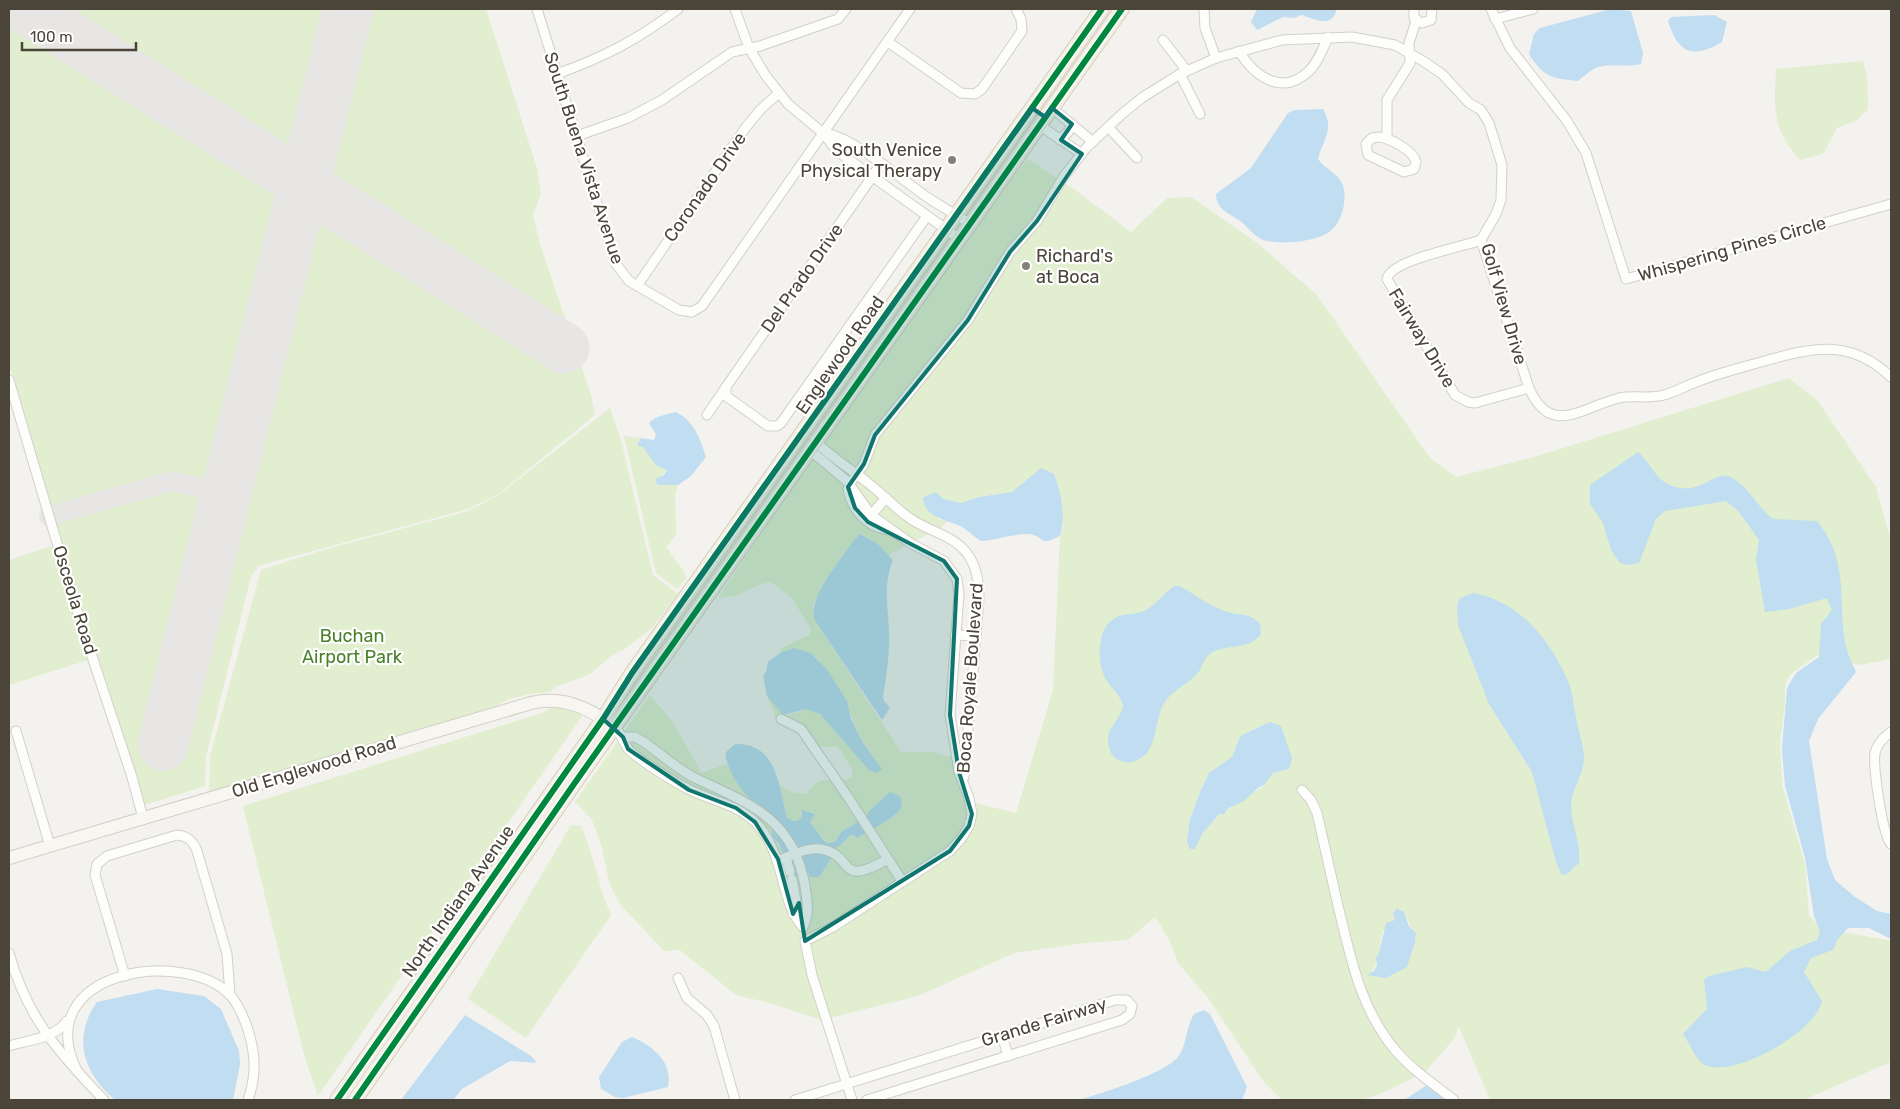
<svg xmlns="http://www.w3.org/2000/svg" width="1900" height="1109" font-family="Rubik,sans-serif">
  <style>
    .green { fill: #e1eecf; fill-rule: evenodd }
    .water { fill: #c0ddf1 }
    .lines { fill: none; stroke-linecap: round; stroke-linejoin: round }
    .taxiway { stroke: #e8e6e4; stroke-width: 20 }
    .runway { stroke: #e8e6e4; stroke-width: 51 }
    .street-casing { stroke: #d2d0cb; stroke-width: 11 }
    .secondary-casing { stroke: #d3cfc5; stroke-width: 14 }
    .primary-casing { stroke: #d6cebb; stroke-width: 16 }
    .street { stroke: #fdfdfc; stroke-width: 9 }
    .secondary { stroke: #f7f6f1; stroke-width: 12 }
    .primary { stroke: #f2efe6; stroke-width: 14 }
    .cycleway-casing { stroke: #fff; stroke-width: 9 }
    .cycleway { stroke: #00873e; stroke-width: 6 }
    .marked { fill: #0f766e; fill-opacity: 0.2; stroke: #0f766e; stroke-width: 4; stroke-linejoin: round }
    .poi-dot { fill: #868178; stroke: #fff; stroke-width: 2 }
    .labels { text-anchor: middle; stroke-width: 4.5; stroke-linejoin: round; paint-order: stroke }
    .poi-label { font-size: 18px; fill: #4b4439; stroke: #fff; text-anchor: end }
    .street-label { font-size: 18px; fill: #4b4439; stroke: #fff }
    .park-label { font-size: 18px; fill: #4a7f2a; stroke: #fff }
  </style>
  <rect width="100%" height="100%" fill="#f4f2ee"/>
  <!-- green -->
  <g class="green">
    <path d="M9 9H486L537 168 541 194 533 215 540 244 591 395 595 415 497 495 468 509 258 566 251 577 206 757 205 786 145 805 117 715 96 661 9 365Z"/>
    <path d="M1863 61 1867 76 1868 109 1857 120 1837 128 1823 154 1800 160C1772 129 1774 108 1776 69Z"/>
    <path d="M1028 159 1075 190 1131 232 1167 198 1191 197 1256 242 1317 295 1430 458 1456 477 1534 457 1789 378 1818 401 1876 487 1891 541V659L1860 665 1819 654 1790 675 1785 685V705L1780 741 1782 785 1805 864 1809 916 1822 928 1891 941V1062L1803 1100H1490L1459 1027 1453 1040 1425 1072 1378 1095 1359 1100H1282L1263 1081 1208 998 1178 963 1169 939 1155 917 1128 940 1085 943 1014 953 918 996 821 1020 773 1004 736 995 680 950 664 951 620 904 609 883 602 847 592 820 575 802 650 695 671 720 702 773 726 764 752 803 761 806 772 828 774 839 782 851 792 853 798 876 807 870 811 877 836 846 846 841 850 835H854L857 838 897 814 886 795 866 817 841 832 836 841C822 845 818 832 810 821L815 813 802 810V817C797 823 793 821 787 818L780 785 790 792 806 794C810 790 814 784 818 782 830 777 843 786 853 776L851 767 838 747H820L776 718 767 696 789 715 806 709 820 714 828 722 863 763 868 766 876 760 863 743 840 690 816 657C805 648 792 648 780 653L782 648 809 635 811 629 792 598 771 582 761 584 736 596 718 598 814 454 968 232ZM1041 468 1063 525 1060 536 1053 690 1016 813 963 800 954 772 953 757 931 752H901L814 619 813 604 857 536 868 537 888 555 942 527 948 521 938 519 935 492 944 499 961 503 979 497 1012 492ZM1270 722 1284 770C1281 771 1276 772 1273 773 1268 776 1267 782 1263 786 1255 793 1230 805 1226 813H1220L1202 834 1195 849H1190V819L1200 792 1209 773 1232 757 1240 736ZM1399 908 1404 912 1416 937 1407 967 1386 978 1368 975C1380 967 1379 947 1382 934 1384 926 1392 926 1395 919 1397 916 1398 911 1399 908Z"/>
    <path d="M610 408 621 440 653 575 678 594 652 628 625 649 612 655 589 675 557 686 550 692 528 694 507 700 493 708 209 794 210 756 261 570 323 550 468 511 497 496Z"/>
    <path d="M624 436 641 438 639 441 656 464 667 470 660 477 659 485H678L675 494 676 535 666 547 683 570 686 578 678 589 656 573Z"/>
    <path d="M55 545 91 659 9 685V560Z"/>
    <path d="M555 705 585 712 318 1096 304 1055 243 806 542 713Z"/>
    <path d="M571 825 581 826C594 855 598 886 611 915L526 1038 468 999Z"/>
  </g>
  <!-- water -->
  <g class="water">
    <path d="M1257 9H1335L1336 11C1331 29 1313 18 1301 15L1295 18 1283 17 1257 30 1251 22Z"/>
    <path d="M1611 9 1631 11 1643 53 1641 64C1626 68 1607 62 1594 69 1588 72 1583 77 1578 81 1552 78 1544 78 1529 54L1534 34 1540 28Z"/>
    <path d="M1714 15 1727 22 1722 42C1693 59 1678 54 1668 21L1671 17Z"/>
    <path d="M1323 109C1335 130 1323 139 1318 159 1324 168 1337 173 1342 183 1348 198 1343 222 1329 232 1316 242 1278 245 1263 240 1254 236 1247 226 1239 220 1228 213 1216 209 1216 194L1251 168 1288 113 1295 110Z"/>
    <path d="M676 412C694 421 700 438 706 457L691 476 678 485H659L656 483V479L664 475 667 470 656 465 643 447 637 445 641 438 654 440 656 434 649 423C657 415 666 415 676 412Z"/>
    <path d="M1638 452C1648 460 1655 477 1666 483 1696 500 1714 471 1728 476 1747 483 1757 507 1773 519L1817 521C1849 560 1838 597 1845 643 1847 653 1852 663 1856 672L1818 719 1809 741 1827 859 1835 880 1855 897 1877 911 1891 914V939L1869 928H1848L1837 940 1833 950 1811 958 1804 972 1822 1001C1817 1031 1734 1079 1705 1065 1697 1062 1689 1042 1683 1034L1707 1009 1704 979 1709 976 1747 967 1766 972 1790 951 1817 940 1820 931 1814 916 1805 858 1785 786 1782 749 1787 688 1796 673 1819 657 1821 624 1832 610 1827 598 1789 609 1765 612 1756 560 1759 540 1739 512 1726 501 1665 511 1656 519 1639 563 1628 565 1620 563 1611 550 1603 523 1590 504V485Z"/>
    <path d="M1041 468 1054 474C1061 493 1066 516 1060 536 1037 548 1045 535 1028 534 1012 534 996 540 981 541 974 537 968 530 962 527 947 519 925 519 923 498L935 492 944 499 961 503 979 497 1012 492Z"/>
    <path d="M860 534 878 544 893 560C883 585 888 603 889 629 890 651 887 675 883 696L884 701 890 708 882 720 814 619C809 596 840 561 853 541Z"/>
    <path d="M1174 586H1180C1196 595 1210 607 1228 612 1240 616 1252 613 1260 624L1261 634C1248 653 1219 641 1206 658 1202 663 1201 670 1197 674 1188 684 1175 689 1167 699 1151 718 1162 754 1132 762 1126 763 1119 761 1114 757 1110 753 1108 746 1108 739 1108 727 1122 718 1123 705 1119 691 1107 686 1103 673 1097 656 1098 625 1117 617 1125 613 1135 615 1144 611 1156 605 1163 594 1174 586Z"/>
    <path d="M1474 593C1520 602 1550 640 1568 681 1573 693 1574 709 1577 722 1579 733 1584 747 1584 759 1583 776 1571 790 1571 807 1572 826 1581 843 1579 863L1566 875 1561 874 1556 862 1532 772 1489 704 1458 625 1457 605 1460 598Z"/>
    <path d="M794 648 811 653 828 671 847 701 851 719 863 743 882 769 877 773 869 770 820 714 806 709 783 715 767 696 763 676 766 672 768 662 780 653Z"/>
    <path d="M1270 722 1281 726 1292 758 1289 769 1273 773 1264 785 1259 787 1244 801 1229 808 1223 815 1220 813 1202 834 1195 849H1190L1187 842 1190 819 1200 792 1209 773 1232 757 1240 736Z"/>
    <path d="M735 744C777 742 779 787 787 818 793 821 797 823 802 817V810L815 814 810 822 824 841 829 843 836 841 841 832 866 817 869 811 890 792 900 796C901 800 903 804 901 808 897 817 866 833 856 838L854 835H850C844 844 836 846 830 855L831 859 819 877H811L806 870 798 876H794L796 870 795 861 782 851 779 844 772 836V828L761 806C748 804 723 766 726 752Z"/>
    <path d="M1397 908 1404 912 1409 926 1416 933 1415 942 1407 967 1386 978 1367 975 1374 971 1377 966 1376 958 1379 953 1386 923 1395 920 1393 913Z"/>
    <path d="M157 989 204 996 221 1009 239 1051 240 1064 233 1100H115C83 1073 72 1037 97 1002Z"/>
    <path d="M1204 1010 1210 1014 1247 1087 1242 1100H1078C1100 1094 1164 1074 1178 1057 1187 1045 1186 1027 1194 1014Z"/>
    <path d="M465 1015 531 1056 537 1063 510 1061 462 1089 453 1100H401Z"/>
    <path d="M632 1037C653 1046 673 1062 668 1087L623 1098 615 1097 601 1089 599 1077 622 1042Z"/>
    <path d="M1432 1082 1447 1100H1404Z"/>
  </g>
  <g class="lines">
    <!-- taxiway -->
    <path class="taxiway" d="M49 516 172 481 226 494"/>
    <!-- runway -->
    <g class="runway">
      <path d="M26 9 564 348"/>
      <path d="M163 745 348 9"/>
    </g>
    <defs>
      <g id="street">
        <path d="M537 9 616 264 629 281 679 310 692 312 702 306 910 9"/>
        <path d="M735 9 749 48 766 76 788 104 823 133 837 151 958 238"/>
        <path d="M1204 9 1205 28 1216 58"/>
        <path d="M1414 9V18L1422 23 1431 20 1432 9"/>
        <path d="M1491 9 1510 48 1567 121 1586 153 1626 279 1891 204"/>
        <path d="M1495 19 1533 9"/>
        <path d="M1163 40 1187 71"/>
        <path d="M888 42 961 93 975 94 982 89 1022 31 1021 19 1016 9"/>
        <path d="M1239 51C1254 76 1282 97 1309 71 1318 62 1323 49 1328 37"/>
        <path d="M557 74C604 57 639 39 678 9"/>
        <path d="M1180 74 1200 114"/>
        <path d="M1052 108 1093 142"/>
        <path d="M1039 125 1082 154"/>
        <path d="M1108 127 1137 158"/>
        <path d="M823 133C851 135 902 180 927 197 940 206 955 214 969 223"/>
        <path d="M577 136 628 118 662 100 732 52 760 46 838 19 846 9"/>
        <path d="M1380 137C1391 139 1414 151 1416 162L1414 169 1404 172 1368 155 1366 144 1372 138Z"/>
        <path d="M1387 138V100L1410 63 1409 43 1416 21"/>
        <path d="M1060 140 1069 131 1072 124"/>
        <path d="M881 164 726 387V396L768 426H777L781 423 927 216"/>
        <path d="M1481 240C1463 247 1390 260 1387 279L1455 395 1468 402 1475 403 1529 388"/>
        <path d="M637 286 746 127 761 109 779 93"/>
        <path d="M9 380 77 611 132 777 143 818"/>
        <path d="M707 415 726 387"/>
        <path d="M816 442C834 460 855 471 873 487 887 498 899 512 914 521 932 532 953 536 966 552 977 566 979 582 979 599L964 777"/>
        <path d="M811 451 847 481 871 515 910 543 944 561 957 579 959 594 950 715 959 772 969 798 972 814 969 826 961 839 950 851 833 927 805 941 812 975 852 1100"/>
        <path d="M849 485 864 464 875 435 968 320 1010 252 1037 221 1064 176 1087 147 1122 114 1143 97 1180 74 1216 58 1282 40 1352 37 1395 45 1423 61 1442 74 1469 103 1481 110 1489 123 1502 165 1501 200 1496 214 1481 240 1529 388C1551 438 1582 407 1619 398 1633 395 1649 399 1664 395 1676 392 1687 385 1699 381 1719 373 1740 368 1761 362 1811 348 1849 337 1891 377"/>
        <path d="M848 489C851 507 866 527 886 529"/>
        <path d="M871 515 886 498"/>
        <path d="M955 635 976 636"/>
        <path d="M781 719 801 729 848 797 902 881"/>
        <path d="M616 728C621 734 625 746 629 750 642 762 674 782 690 790 713 801 739 805 757 824 786 856 779 900 803 927 810 914 807 900 805 886 794 820 751 804 697 779 678 770 661 754 644 742L635 737H623"/>
        <path d="M16 731 50 846"/>
        <path d="M1891 732C1884 737 1877 744 1875 753 1873 767 1882 833 1891 844"/>
        <path d="M1302 790 1311 800 1317 813C1325 847 1332 881 1340 914 1352 964 1362 1011 1396 1051 1413 1071 1434 1084 1454 1100"/>
        <path d="M786 858 790 872"/>
        <path d="M779 860C791 856 807 847 820 849 857 855 835 889 888 859"/>
        <path d="M792 879 797 907 793 914"/>
        <path d="M9 953C27 1018 59 1053 104 1100"/>
        <path d="M125 976 95 875 97 864 107 856 177 835C188 836 193 841 197 851L227 954 230 995"/>
        <path d="M678 978 687 998 707 1015 714 1026 735 1100"/>
        <path d="M1002 1035 1008 1056"/>
        <path d="M9 1046C28 1040 54 1039 67 1021"/>
        <path d="M77 1071C28 969 187 947 231 996 240 1007 245 1020 249 1033 256 1058 256 1076 248 1100"/>
        <path d="M795 1100 1115 1000H1127L1132 1006 1130 1014 1122 1020 867 1100"/>
      </g>
      <path id="secondary" d="M9 858 531 703C561 696 586 706 610 724"/>
      <g id="primary">
        <path d="M337 1100 603 719 632 673 1102 9"/>
        <path d="M355 1100 574 784 1122 9"/>
      </g>
    </defs>
    <!-- street casing -->
    <use href="#street" class="street-casing"/>
    <!-- secondary casing -->
    <use href="#secondary" class="secondary-casing"/>
    <!-- primary casing -->
    <use href="#primary" class="primary-casing"/>
    <!-- street -->
    <use href="#street" class="street"/>
    <!-- secondary -->
    <use href="#secondary" class="secondary"/>
    <!-- primary -->
    <use href="#primary" class="primary"/>
    <defs>
      <g id="cycleway">
        <path d="M337 1100 603 719 632 673 1102 9"/>
        <path d="M355 1100 574 784 1122 9"/>
      </g>
    </defs>
    <!-- cycleway casing -->
    <use href="#cycleway" class="cycleway-casing"/>
    <!-- cycleway -->
    <use href="#cycleway" class="cycleway"/>
  </g>
  <!-- marked area -->
  <path class="marked" d="M1032 108 1045 117 1052 108 1072 124 1061 140 1082 154 1037 221 1010 252 968 320 875 435 864 464 848 487 855 508 868 522 944 561 957 579 950 715 959 772 972 814 969 826 950 851 805 941 799 903 793 914 778 859 755 822 736 808 689 790 628 749 623 737 603 719 632 673Z"/>
  <!-- markers -->
  <g class="poi-dot">
    <circle cx="952" cy="160" r="5"/>
    <circle cx="1026" cy="266" r="5"/>
  </g>
  <g class="labels">
    <!-- poi labels -->
    <g class="poi-label">
      <text x="942" y="156">South Venice<tspan x="942" dy="21">Physical Therapy</tspan></text>
      <text x="1036" y="262" text-anchor="start">Richard's<tspan x="1036" dy="21">at Boca</tspan></text>
    </g>
    <!-- street labels -->
    <g class="street-label">
      <text transform="translate(584 158) rotate(72)" y="6">South Buena Vista Avenue</text>
      <text transform="translate(705 187) rotate(-55)" y="6">Coronado Drive</text>
      <text transform="translate(1732 249) rotate(-16)" y="6">Whispering Pines Circle</text>
      <text transform="translate(802 278) rotate(-55)" y="6">Del Prado Drive</text>
      <text transform="translate(1504 304) rotate(74)" y="6">Golf View Drive</text>
      <text transform="translate(1422 338) rotate(59)" y="6">Fairway Drive</text>
      <text transform="translate(840 355) rotate(-55)" y="6">Englewood Road</text>
      <text transform="translate(75 600) rotate(73)" y="6">Osceola Road</text>
      <text transform="translate(970 678) rotate(-86)" y="6">Boca Royale Boulevard</text>
      <text transform="translate(314 767) rotate(-17)" y="6">Old Englewood Road</text>
      <text transform="translate(458 901) rotate(-55)" y="6">North Indiana Avenue</text>
      <text transform="translate(1044 1022) rotate(-17)" y="6">Grande Fairway</text>
    </g>
    <!-- park labels -->
    <g class="park-label">
      <text x="352" y="642">Buchan<tspan x="352" dy="21">Airport Park</tspan></text>
    </g>
  </g>
  <!-- border -->
  <rect width="1900" height="1109" fill="none" stroke="#4b4439" stroke-width="20"/>
  <!-- scale -->
  <path d="M22 42v8h114v-8" fill="none" stroke="#4b4439" stroke-width="2.5"/>
  <text x="30" y="42" font-size="15" fill="#4b4439" stroke="#ffffff" stroke-width="4" paint-order="stroke">100 m</text>
</svg>
